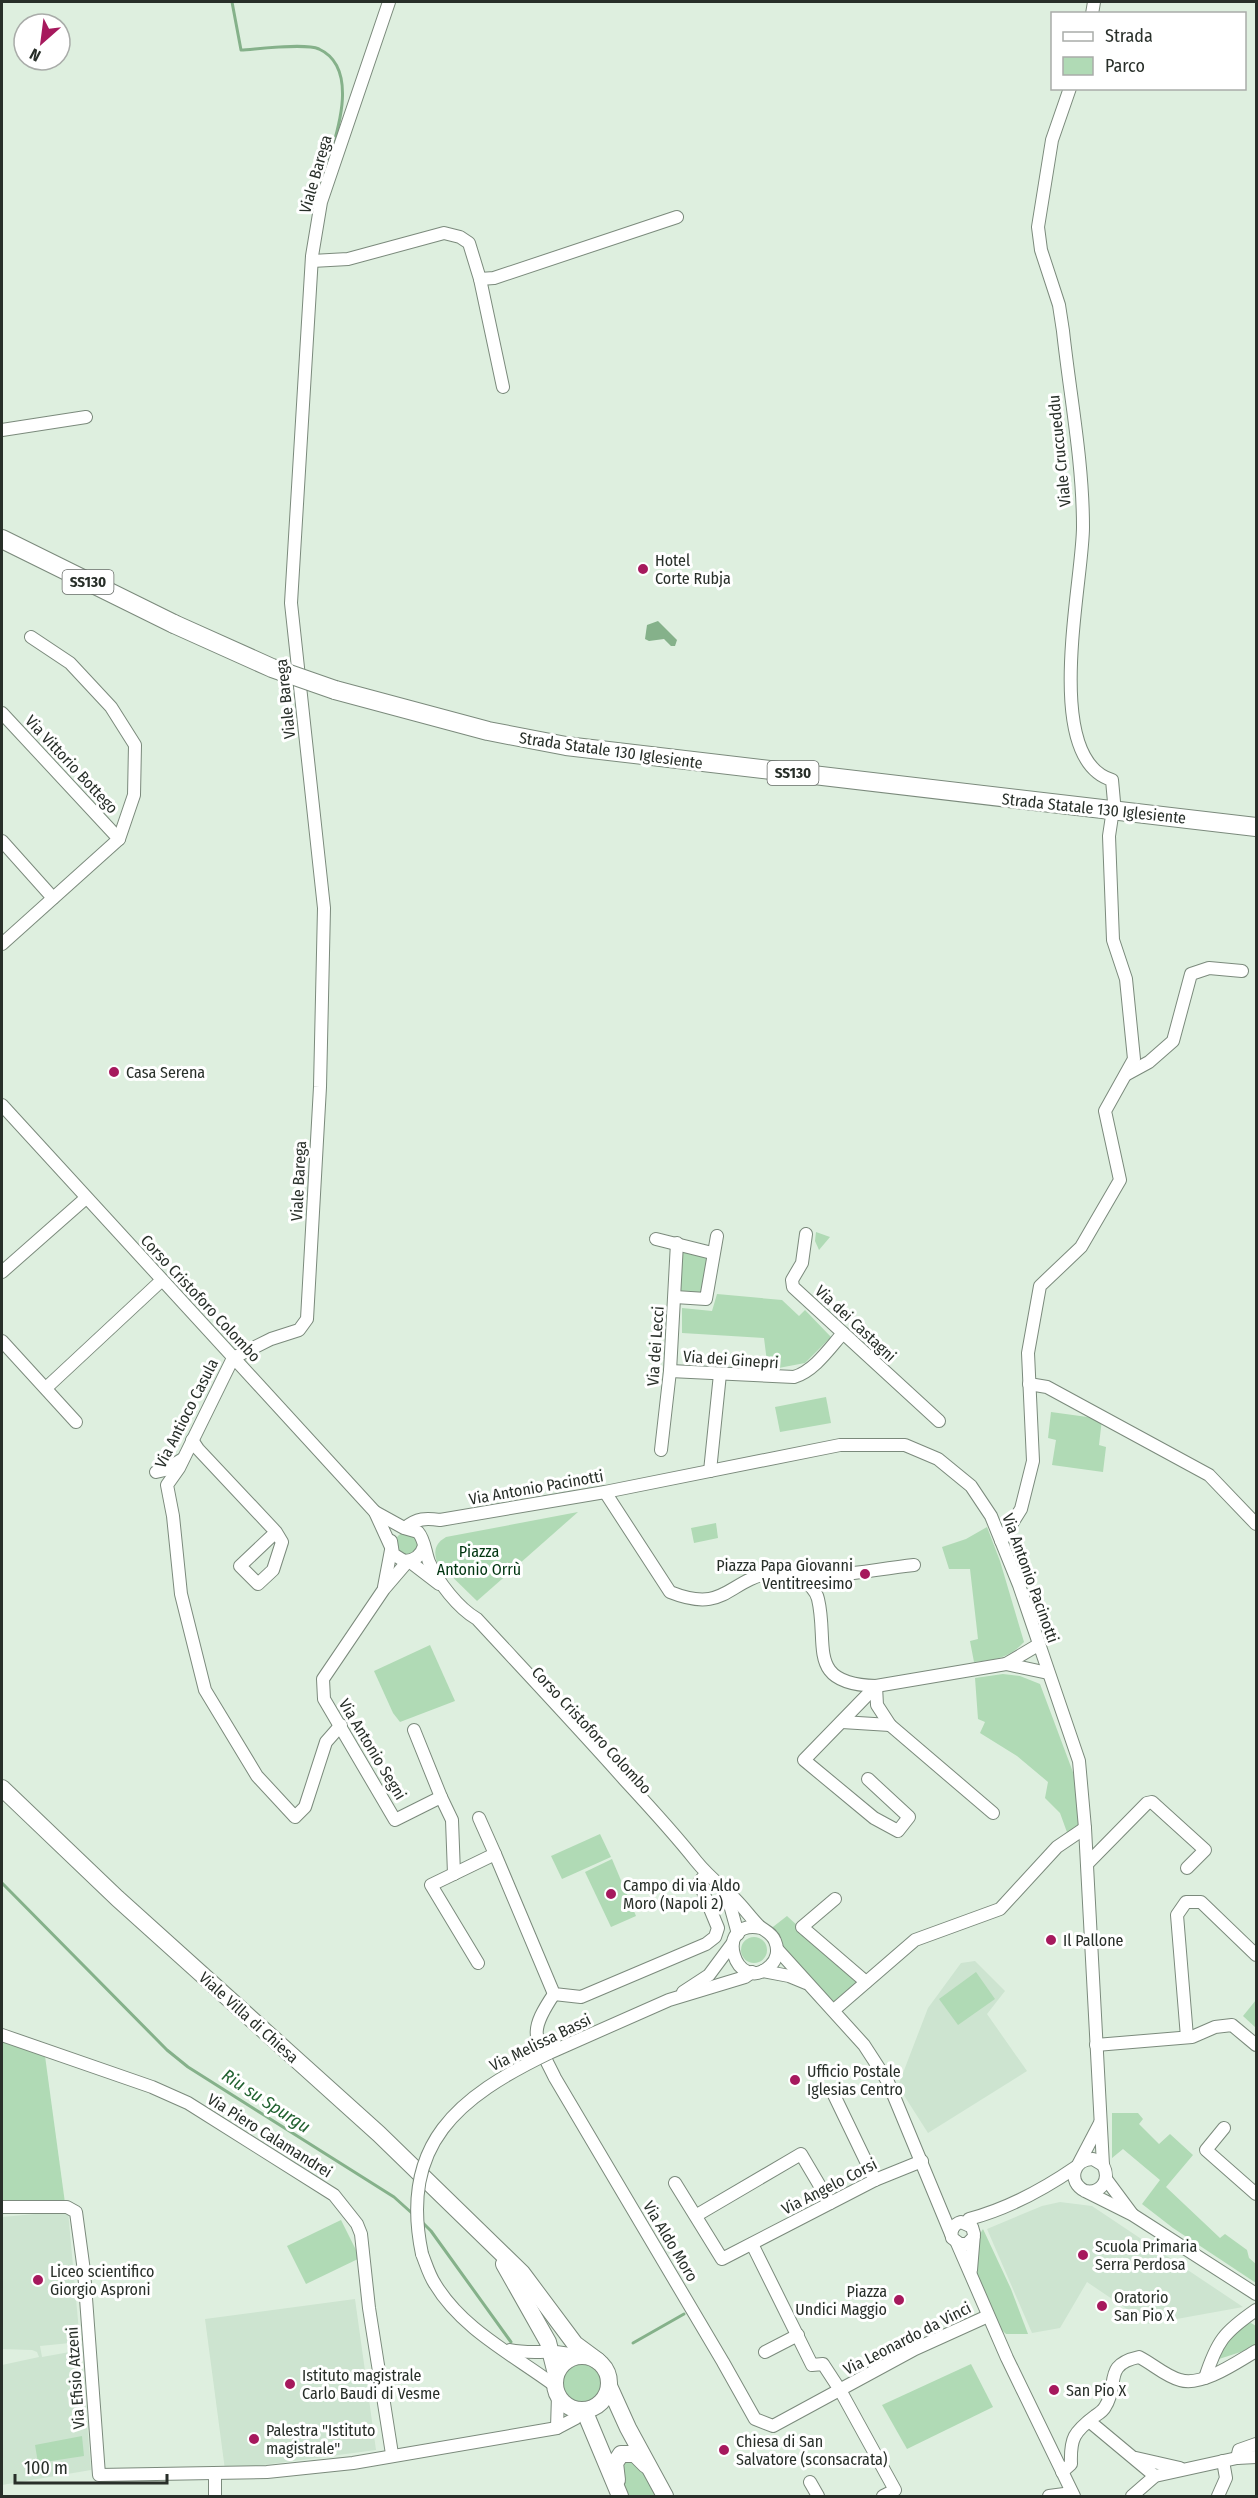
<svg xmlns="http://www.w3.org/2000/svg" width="1258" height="2498" font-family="'Fira Sans Condensed',sans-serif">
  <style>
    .built { fill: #cde4d0 }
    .green { fill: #b0dab5 }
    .water { fill: #85b18a }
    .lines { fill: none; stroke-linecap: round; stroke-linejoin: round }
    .stream { stroke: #85b18a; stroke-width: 3 }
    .minor-casing { stroke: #7b8a7c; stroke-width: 14 }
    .major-casing { stroke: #7b8a7c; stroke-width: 18 }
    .highway-casing { stroke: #7b8a7c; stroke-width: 20 }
    .minor { stroke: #fff; stroke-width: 12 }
    .major { stroke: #fff; stroke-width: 16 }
    .highway { stroke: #fff; stroke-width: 18 }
    .minor-bridge-casing { stroke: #7b8a7c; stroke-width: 14; stroke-linecap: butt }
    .highway-bridge-casing { stroke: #7b8a7c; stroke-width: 20; stroke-linecap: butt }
    .minor-bridge { stroke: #fff; stroke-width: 12 }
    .highway-bridge { stroke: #fff; stroke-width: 18 }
    .poi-dot { fill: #a6195d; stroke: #fff; stroke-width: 2 }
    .labels { text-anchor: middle; stroke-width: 6; stroke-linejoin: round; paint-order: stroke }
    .shield { fill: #fff; stroke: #686d69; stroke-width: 1.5 }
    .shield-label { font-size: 15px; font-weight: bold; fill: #282f29 }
    .street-label { font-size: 16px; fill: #282f29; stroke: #fff }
    .poi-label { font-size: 16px; fill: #282f29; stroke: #fff; text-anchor: start }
    .park-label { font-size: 16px; fill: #013611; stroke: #fff }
    .water-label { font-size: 18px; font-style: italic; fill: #216230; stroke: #fff }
  </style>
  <rect width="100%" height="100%" fill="#deefdf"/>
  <!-- built -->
  <g class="built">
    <path d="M975 1961 1005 1991 987 2014 1027 2071 928 2133 898 2086 928 2008 961 1963Z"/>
    <path d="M1060 2202 1092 2206 1243 2307 1149 2324 1087 2282 1060 2328 1032 2333 987 2229 1042 2206Z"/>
    <path d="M68 2211 80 2342 40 2346 42 2357 81 2350 91 2470 2 2485V2365L39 2357 37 2352 32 2350 2 2349V2217Z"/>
    <path d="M355 2299 376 2450 225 2470 205 2319Z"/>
  </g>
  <!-- green -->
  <g class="green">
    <path d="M816 1232 830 1237 819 1250 815 1241Z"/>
    <path d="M681 1251 709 1256 703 1296 678 1294Z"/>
    <path d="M717 1294 782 1300 799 1316 805 1310 831 1337 805 1363 768 1370 764 1338 682 1333V1308L712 1311Z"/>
    <path d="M826 1397 831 1423 780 1432 775 1407Z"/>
    <path d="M1051 1412 1102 1419 1099 1445 1106 1447 1103 1472 1052 1465 1056 1440 1048 1438Z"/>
    <path d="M578 1512 477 1601 437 1562C433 1550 436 1543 446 1537Z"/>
    <path d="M716 1523 718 1538 694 1543 691 1528Z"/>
    <path d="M987 1527 1000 1561 1024 1642C1009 1658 996 1660 974 1662L970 1641 978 1639 970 1569H949L942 1547 966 1539Z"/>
    <circle cx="407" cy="1544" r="12"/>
    <path d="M430 1645 455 1701 400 1722 393 1713 374 1671Z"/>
    <path d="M1003 1674 1020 1676 1040 1684 1077 1783 1082 1827 1068 1835 1060 1813 1045 1798 1048 1782 1017 1756 980 1733 985 1722 978 1719 975 1678Z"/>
    <path d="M600 1834 611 1857 562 1879 551 1856Z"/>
    <path d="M612 1859 636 1916 611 1927 585 1872Z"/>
    <path d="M787 1916 860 1983 834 2005 779 1948 769 1930Z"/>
    <circle cx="754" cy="1950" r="13"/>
    <path d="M976 1972 995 1999 958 2025 939 1999Z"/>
    <path d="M1256 2000V2028L1243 2016Z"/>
    <path d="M2 2040 45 2056 65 2203 2 2204Z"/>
    <path d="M1112 2113H1138L1143 2119 1139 2124 1159 2144 1170 2134 1193 2155 1166 2187 1220 2238 1225 2234 1247 2250 1249 2258 1256 2264V2283L1173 2228 1142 2204 1160 2180 1123 2149 1112 2158Z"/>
    <path d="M341 2220 360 2258 306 2284 287 2246Z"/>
    <path d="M983 2229 1011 2289 1028 2334H1006C981 2312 964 2258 983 2229Z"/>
    <path d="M1251 2323 1256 2326V2347L1219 2359V2347L1241 2324Z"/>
    <circle cx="582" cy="2383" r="20"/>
    <path d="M971 2364 993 2407 907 2449 882 2405Z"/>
    <path d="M82 2436 84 2456 38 2463 35 2445Z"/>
    <path d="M634 2458 658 2496H624L618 2466 625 2459Z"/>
  </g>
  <!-- water -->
  <path class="water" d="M658 621 677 640 675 646H671L664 639 649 641 645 639 647 625Z"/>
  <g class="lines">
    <!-- stream -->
    <g class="stream">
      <path d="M232 2 241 50C258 49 305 43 319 49 358 67 339 128 329 159"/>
      <path d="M2 1883 167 2050 188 2067 394 2197 414 2215"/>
      <path d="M423 2223 431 2231 511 2342"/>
      <path d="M633 2343 684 2314"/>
    </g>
    <defs>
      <g id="minor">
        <path d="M1092 14 1094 2"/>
        <path d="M1070 88 1052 140 1038 227 1041 250 1059 305 1063 331C1070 396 1083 461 1083 527 1083 582 1041 759 1112 780L1114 802"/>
        <path d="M312 261 348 259 444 233 460 237 469 243 480 279 503 387"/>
        <path d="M480 279 494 278 677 217"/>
        <path d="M2 430 86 417"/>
        <path d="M2 713 119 839"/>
        <path d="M2 841 53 898"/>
        <path d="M2 944 119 839 134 795 135 745 111 707 70 663 31 637"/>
        <path d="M1127 1074 1149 1062 1173 1041 1191 974 1209 968 1242 971"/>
        <path d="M2 1105 375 1512 391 1547"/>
        <path d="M806 1234 802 1263 792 1280 793 1287 939 1421"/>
        <path d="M656 1239 712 1253"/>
        <path d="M2 1272 86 1198"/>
        <path d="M675 1297 706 1299 717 1236"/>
        <path d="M2 1341 76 1422"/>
        <path d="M233 1358 271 1339 299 1330 307 1319 320 1087 324 908 291 603 312 256 321 202 389 2"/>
        <path d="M233 1358 179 1468 167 1485 173 1516 181 1594 205 1690 257 1776 295 1817 305 1807 326 1742 341 1725"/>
        <path d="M670 1371 794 1377C814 1371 829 1349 843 1333"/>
        <path d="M1029 1384 1047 1387 1209 1475 1256 1524"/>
        <path d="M46 1388 162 1280"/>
        <path d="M192 1440 198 1449 276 1532 282 1542 273 1570 258 1584 240 1566 276 1532"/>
        <path d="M661 1450 670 1371 677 1243"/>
        <path d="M710 1471 720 1374"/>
        <path d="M156 1472 165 1470 181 1460"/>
        <path d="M605 1492 670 1592C725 1614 727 1581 770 1573 781 1571 792 1577 802 1577 839 1577 877 1569 914 1565"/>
        <path d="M375 1512 404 1528 418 1532C425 1540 425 1552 429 1562 438 1582 458 1608 477 1619 526 1672 576 1725 624 1779 649 1806 674 1833 696 1861 708 1876 721 1886 735 1899 744 1908 751 1918 759 1926 765 1931 772 1933 775 1941 779 1950 777 1960 770 1966 736 1997 711 1918 761 1928"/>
        <path d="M405 1528C417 1518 426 1518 440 1520L605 1492 840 1445H905L938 1459 971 1486 991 1516 1019 1585 1079 1761 1085 1828 1103 2165"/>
        <path d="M391 1541 393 1554 404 1561C414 1561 421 1556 424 1546"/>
        <path d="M1001 1541 1021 1509 1033 1461 1028 1353 1040 1286 1081 1247 1120 1180 1105 1111 1134 1059 1126 979 1113 940 1109 836 1112 816"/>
        <path d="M408 1561 384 1589 323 1679 324 1699 395 1820 441 1797 452 1820 454 1874"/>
        <path d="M409 1561 439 1584"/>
        <path d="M801 1577C808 1583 816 1590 818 1599 829 1645 805 1684 876 1686L1006 1664 1038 1645"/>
        <path d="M384 1587 391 1550"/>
        <path d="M1006 1664 1048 1673"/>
        <path d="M876 1686 877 1705 890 1725 993 1813"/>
        <path d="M842 1722 890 1725"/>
        <path d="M414 1730 441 1797"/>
        <path d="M868 1779 909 1817 898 1831 874 1818 804 1760 876 1686"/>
        <path d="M479 1818 495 1854"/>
        <path d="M1087 1864 1147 1803 1152 1802 1205 1850 1187 1868"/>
        <path d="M723 1894 730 1905 738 1934"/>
        <path d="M835 1899 802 1927 866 1982"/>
        <path d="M777 1949 864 2045 888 2082 951 2234"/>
        <path d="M478 1963 431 1885 495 1854 554 1994 581 1997 706 1944 715 1937 718 1928 699 1882 706 1874"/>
        <path d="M763 1971 789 1976 806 1983"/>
        <path d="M683 1992 709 1975 732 1944"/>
        <path d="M554 1994C527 2034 535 2037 555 2078L723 2362 755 2419 773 2426 915 2349 988 2316"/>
        <path d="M834 2010 915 1940 1000 1909 1057 1847 1085 1828"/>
        <path d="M2 2035 152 2087 188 2103 334 2195 357 2224 361 2234 369 2308 392 2454"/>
        <path d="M1187 2037 1177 1915 1186 1902H1201L1256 1955"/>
        <path d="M1096 2045 1192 2037 1215 2027 1232 2025 1256 2045"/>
        <path d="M549 2053 669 2000 745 1977 752 1972"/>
        <path d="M834 2095 875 2180"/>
        <path d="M1224 2128 1206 2150 1256 2194"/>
        <path d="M1079 2163 1100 2123"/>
        <path d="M1106 2179 1132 2214"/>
        <path d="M675 2183 722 2259 875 2180 922 2161"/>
        <path d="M1085 2191C1101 2194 1111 2180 1103 2165L1093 2159C1073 2159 1067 2182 1085 2191L1133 2215 1256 2294"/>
        <path d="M2 2207H67L76 2212 84 2271 99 2475 267 2472 353 2463 557 2428 576 2418 579 2410"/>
        <path d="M697 2215 801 2154 830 2203"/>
        <path d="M967 2223 969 2219C1007 2209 1044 2189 1076 2167"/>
        <path d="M957 2243 1007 2358 1074 2496"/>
        <path d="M752 2244 812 2365 823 2364 840 2390 895 2490 883 2496"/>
        <path d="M422 2254C426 2264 429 2275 435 2284 462 2329 512 2354 554 2385"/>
        <path d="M971 2270 974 2234 972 2227 961 2222C954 2224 950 2230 952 2238L960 2244H967L974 2237"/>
        <path d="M510 2350C532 2355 555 2348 576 2356"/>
        <path d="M765 2352 798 2335"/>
        <path d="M1205 2378C1217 2341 1224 2332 1256 2310"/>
        <path d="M1089 2421 1155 2476"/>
        <path d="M557 2428 558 2396"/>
        <path d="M1136 2458 1180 2468"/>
        <path d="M1237 2458 1239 2450 1256 2444"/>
        <path d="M1062 2472 1071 2464C1070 2438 1074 2432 1095 2416 1098 2414 1103 2411 1105 2407 1120 2384 1102 2365 1139 2357 1153 2364 1165 2376 1180 2380 1202 2387 1237 2362 1256 2351"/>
        <path d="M215 2473V2496"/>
        <path d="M810 2482 818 2496"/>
        <path d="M1049 2496 1072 2493"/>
        <path d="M1132 2496 1155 2476 1237 2458 1256 2457"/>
        <path d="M1218 2496 1226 2478 1223 2461"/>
      </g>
      <g id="major">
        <path d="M2 1788 117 1898 379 2134 522 2273 575 2344 598 2361"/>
        <path d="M504 2264 548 2342 556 2374"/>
        <circle cx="582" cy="2383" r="27"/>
        <path d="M609 2386 628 2428 665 2496"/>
        <path d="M584 2410 620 2496"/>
        <path d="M617 2480 615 2463 621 2454H635L646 2465"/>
      </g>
      <g id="highway">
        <path d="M2 539 174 624"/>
        <path d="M335 690 488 731 566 746 1256 827"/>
      </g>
    </defs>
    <!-- minor casing -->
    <use href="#minor" class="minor-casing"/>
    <!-- major casing -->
    <use href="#major" class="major-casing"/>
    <!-- highway casing -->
    <use href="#highway" class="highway-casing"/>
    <!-- minor -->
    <use href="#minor" class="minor"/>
    <!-- major -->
    <use href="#major" class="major"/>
    <!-- highway -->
    <use href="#highway" class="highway"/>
    <defs>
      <path id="minor-bridge" d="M422 2254C399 2144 458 2097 549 2053"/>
      <path id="highway-bridge" d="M174 624 272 668 335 690"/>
    </defs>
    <!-- minor-bridge casing -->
    <use href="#minor-bridge" class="minor-bridge-casing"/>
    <!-- highway-bridge casing -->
    <use href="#highway-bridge" class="highway-bridge-casing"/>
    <!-- minor-bridge -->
    <use href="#minor-bridge" class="minor-bridge"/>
    <!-- highway-bridge -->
    <use href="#highway-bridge" class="highway-bridge"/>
  </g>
  <!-- markers -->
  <g class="poi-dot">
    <circle cx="643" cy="569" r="6"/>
    <circle cx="114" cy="1072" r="6"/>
    <circle cx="865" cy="1574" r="6"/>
    <circle cx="611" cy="1894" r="6"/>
    <circle cx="1051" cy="1940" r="6"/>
    <circle cx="795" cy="2080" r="6"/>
    <circle cx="1083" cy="2255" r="6"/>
    <circle cx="38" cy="2280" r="6"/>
    <circle cx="899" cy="2300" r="6"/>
    <circle cx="1102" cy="2306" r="6"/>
    <circle cx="290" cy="2384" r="6"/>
    <circle cx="1054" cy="2390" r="6"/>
    <circle cx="254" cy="2439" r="6"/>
    <circle cx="724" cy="2450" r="6"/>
  </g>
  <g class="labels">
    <!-- shield labels -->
    <g class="shield">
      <rect x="62.5" y="570" width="51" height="24" rx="4.5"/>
      <rect x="767.5" y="761" width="51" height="24" rx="4.5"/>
    </g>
    <g class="shield-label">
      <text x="88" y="587">SS130</text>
      <text x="793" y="778">SS130</text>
    </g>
    <!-- street labels -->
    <g class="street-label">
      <text transform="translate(315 174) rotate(-74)" y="6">Viale Barega</text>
      <text transform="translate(1059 451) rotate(-96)" y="6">Viale Cruccueddu</text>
      <text transform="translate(285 699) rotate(-96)" y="6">Viale Barega</text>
      <text transform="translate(611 750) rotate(8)" y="6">Strada Statale 130 Iglesiente</text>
      <text transform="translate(72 764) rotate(47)" y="6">Via Vittorio Bottego</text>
      <text transform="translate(1094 808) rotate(6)" y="6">Strada Statale 130 Iglesiente</text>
      <text transform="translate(298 1181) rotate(-87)" y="6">Viale Barega</text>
      <text transform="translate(201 1298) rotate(47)" y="6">Corso Cristoforo Colombo</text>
      <text transform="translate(856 1323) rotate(43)" y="6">Via dei Castagni</text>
      <text transform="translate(655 1346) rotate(-86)" y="6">Via dei Lecci</text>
      <text transform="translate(731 1359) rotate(4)" y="6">Via dei Ginepri</text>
      <text transform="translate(186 1413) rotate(-63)" y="6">Via Antioco Casula</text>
      <text transform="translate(536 1487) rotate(-10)" y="6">Via Antonio Pacinotti</text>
      <text transform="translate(1031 1578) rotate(70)" y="6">Via Antonio Pacinotti</text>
      <text transform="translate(592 1730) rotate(47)" y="6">Corso Cristoforo Colombo</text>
      <text transform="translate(373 1749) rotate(59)" y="6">Via Antonio Segni</text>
      <text transform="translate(249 2017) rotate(42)" y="6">Viale Villa di Chiesa</text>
      <text transform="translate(540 2042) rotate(-26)" y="6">Via Melissa Bassi</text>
      <text transform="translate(270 2135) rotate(32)" y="6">Via Piero Calamandrei</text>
      <text transform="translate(829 2186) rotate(-27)" y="6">Via Angelo Corsi</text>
      <text transform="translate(671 2241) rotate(59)" y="6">Via Aldo Moro</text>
      <text transform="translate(907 2338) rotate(-27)" y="6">Via Leonardo da Vinci</text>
      <text transform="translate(75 2378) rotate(-94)" y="6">Via Efisio Atzeni</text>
    </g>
    <!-- poi labels -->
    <g class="poi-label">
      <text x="655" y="566">Hotel<tspan x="655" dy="18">Corte Rubja</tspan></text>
      <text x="126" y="1078">Casa Serena</text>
      <text x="853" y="1571" text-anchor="end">Piazza Papa Giovanni<tspan x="853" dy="18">Ventitreesimo</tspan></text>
      <text x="623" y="1891">Campo di via Aldo<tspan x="623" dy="18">Moro (Napoli 2)</tspan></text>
      <text x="1063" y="1946">Il Pallone</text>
      <text x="807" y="2077">Ufficio Postale<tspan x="807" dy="18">Iglesias Centro</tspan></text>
      <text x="1095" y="2252">Scuola Primaria<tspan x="1095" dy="18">Serra Perdosa</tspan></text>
      <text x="50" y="2277">Liceo scientifico<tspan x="50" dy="18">Giorgio Asproni</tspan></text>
      <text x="887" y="2297" text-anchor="end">Piazza<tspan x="887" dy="18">Undici Maggio</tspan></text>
      <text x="1114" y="2303">Oratorio<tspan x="1114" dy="18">San Pio X</tspan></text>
      <text x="302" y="2381">Istituto magistrale<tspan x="302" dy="18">Carlo Baudi di Vesme</tspan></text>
      <text x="1066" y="2396">San Pio X</text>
      <text x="266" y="2436">Palestra "Istituto<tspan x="266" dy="18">magistrale"</tspan></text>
      <text x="736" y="2447">Chiesa di San<tspan x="736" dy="18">Salvatore (sconsacrata)</tspan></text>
    </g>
    <!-- park labels -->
    <g class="park-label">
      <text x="479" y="1557">Piazza<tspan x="479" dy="18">Antonio Orrù</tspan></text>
    </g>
    <!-- water labels -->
    <g class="water-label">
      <text transform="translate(266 2101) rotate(33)" y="6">Riu su Spurgu</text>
    </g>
  </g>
  <!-- border -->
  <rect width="1258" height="2498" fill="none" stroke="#282f29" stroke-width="6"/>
  <!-- legend -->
  <rect x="1051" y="12" width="195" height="78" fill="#ffffff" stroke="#a9aca9" stroke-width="1.5"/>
  <rect x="1063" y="32" width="30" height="9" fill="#ffffff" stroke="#a9aca9" stroke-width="1.5"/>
  <text x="1105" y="42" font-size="18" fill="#282f29">Strada</text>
  <rect x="1063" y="57" width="30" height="18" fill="#b0dab5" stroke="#a9aca9" stroke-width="1.5"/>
  <text x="1105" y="72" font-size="18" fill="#282f29">Parco</text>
  <!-- north arrow -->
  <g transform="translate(42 42) rotate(208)"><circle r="28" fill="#ffffff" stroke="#a9aca9" stroke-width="1.5"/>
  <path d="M0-4.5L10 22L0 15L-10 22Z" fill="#a6195d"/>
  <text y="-9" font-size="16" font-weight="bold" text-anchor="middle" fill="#282f29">N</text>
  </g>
  <!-- scale -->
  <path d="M15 2474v9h152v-9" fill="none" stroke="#282f29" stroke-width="3"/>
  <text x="24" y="2474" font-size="18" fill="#282f29" stroke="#ffffff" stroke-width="4.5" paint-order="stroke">100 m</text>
</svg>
